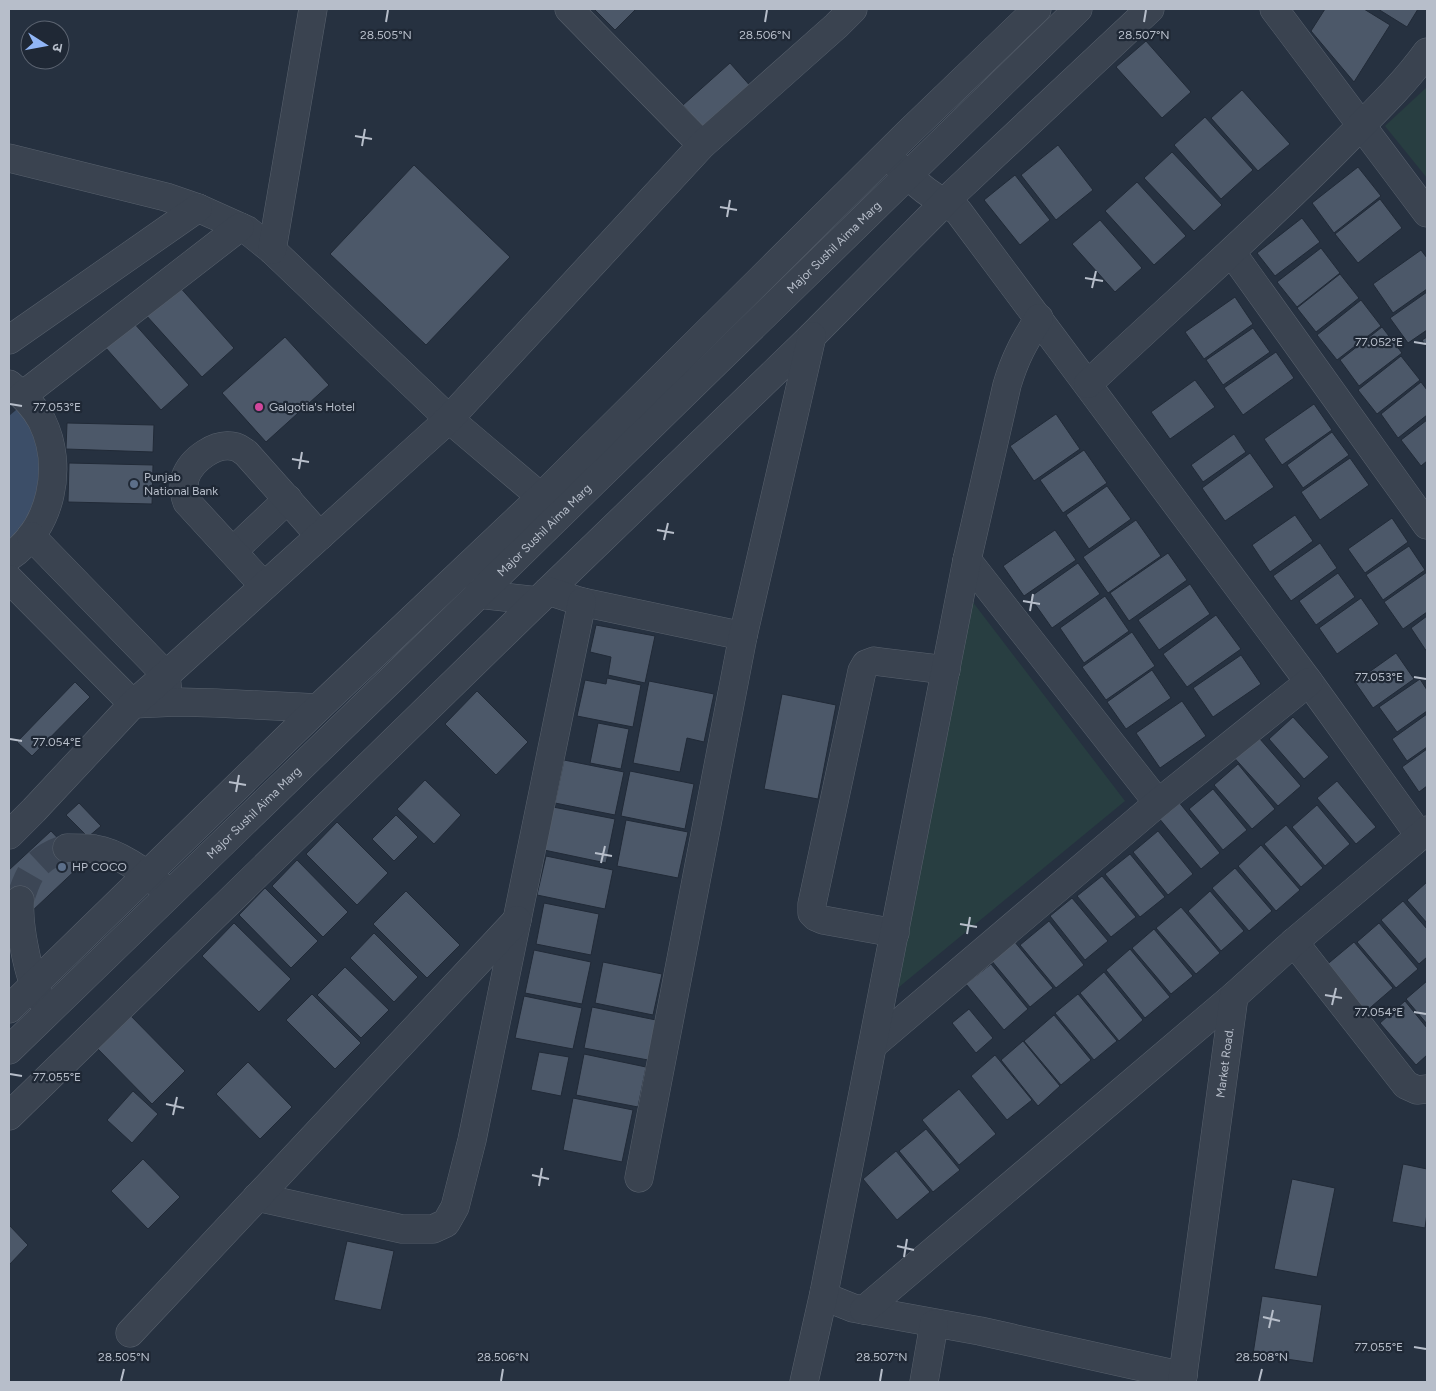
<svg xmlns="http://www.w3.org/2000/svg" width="1436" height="1391" font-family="Figtree,'Noto Sans Devanagari',sans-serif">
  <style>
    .green { fill: #283e41 }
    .water { fill: #3c4e68 }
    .building { fill: #4c5869; stroke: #212a37 }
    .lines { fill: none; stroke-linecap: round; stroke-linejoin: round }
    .minor-tunnel { stroke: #3c4655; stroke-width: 28; stroke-dasharray: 28 14; stroke-linecap: butt }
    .minor-casing { stroke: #58616d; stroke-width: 29 }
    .minor { stroke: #3a4350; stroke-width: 28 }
    .ticks { fill: none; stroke: #b7beca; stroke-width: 2 }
    .hotel-dot { fill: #d1479c; stroke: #1f2835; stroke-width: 2 }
    .service-dot { fill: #5c6f8a; stroke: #1f2835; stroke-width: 2 }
    .labels { text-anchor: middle; stroke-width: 4.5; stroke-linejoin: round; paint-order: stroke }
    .street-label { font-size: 12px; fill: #b7beca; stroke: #1f2835 }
    .poi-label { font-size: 12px; fill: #b7beca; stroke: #1f2835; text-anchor: start }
    .ticks-label { font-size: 12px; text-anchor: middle; fill: #b7beca; stroke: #1f2835; stroke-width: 4.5; stroke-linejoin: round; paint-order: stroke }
  </style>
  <rect width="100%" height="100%" fill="#263140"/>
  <!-- green -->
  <g class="green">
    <path d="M1427 87V178L1385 126Z"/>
    <path d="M972 601 1125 801 893 992Z"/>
  </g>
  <!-- water -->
  <path class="water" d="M22 405 44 441 42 498 9 543V416Z"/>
  <!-- building -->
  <g class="building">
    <path d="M594 9H636L615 30Z"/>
    <path d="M1325 9H1364L1390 25 1354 82 1311 31Z"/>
    <path d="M1378 9H1418L1407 27Z"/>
    <path d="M1146 41 1191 92 1162 118 1116 67Z"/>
    <path d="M730 63 753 89 706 131 683 105Z"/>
    <path d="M1242 90 1290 144 1258 171 1211 118Z"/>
    <path d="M1205 117 1253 170 1221 199 1174 145Z"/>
    <path d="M1058 145 1093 190 1056 220 1021 175Z"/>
    <path d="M1172 152 1222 205 1194 231 1144 178Z"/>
    <path d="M414 165 510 257 426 345 330 254Z"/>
    <path d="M1358 167 1381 196 1334 233 1312 203Z"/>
    <path d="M1015 175 1050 220 1020 245 984 200Z"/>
    <path d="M1137 182 1186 236 1154 265 1105 211Z"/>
    <path d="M1380 199 1402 228 1358 263 1335 234Z"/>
    <path d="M1302 218 1320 242 1275 276 1257 253Z"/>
    <path d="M1100 220 1142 268 1115 292 1072 244Z"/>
    <path d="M1321 248 1340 273 1297 307 1277 282Z"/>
    <path d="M1421 250 1427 258V289L1393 313 1373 284Z"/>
    <path d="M1340 274 1359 298 1316 332 1297 308Z"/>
    <path d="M178 285 234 348 202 377 145 314Z"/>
    <path d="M1427 292V330L1408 343 1390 318Z"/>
    <path d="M1235 297 1253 324 1204 359 1185 332Z"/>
    <path d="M1361 300 1381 326 1337 360 1317 335Z"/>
    <path d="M133 322 189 385 161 410 105 347Z"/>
    <path d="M1382 327 1402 353 1359 386 1340 360Z"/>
    <path d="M1253 328 1270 352 1223 385 1206 360Z"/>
    <path d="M285 337 329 385 266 442 222 393Z"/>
    <path d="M1427 337V348L1422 340Z"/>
    <path d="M1276 352 1294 378 1243 415 1224 388Z"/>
    <path d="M1401 356 1420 380 1377 414 1358 390Z"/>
    <path d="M1195 380 1215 407 1170 439 1151 412Z"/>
    <path d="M1421 382 1427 390V415L1398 438 1381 414Z"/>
    <path d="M1314 404 1332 430 1282 465 1264 439Z"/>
    <path d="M1056 414 1080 449 1034 481 1010 446Z"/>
    <path d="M1427 420V461L1421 466 1401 440Z"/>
    <path d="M67 423 154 425 153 452 66 449Z"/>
    <path d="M1332 432 1349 455 1303 488 1287 465Z"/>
    <path d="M1234 434 1246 452 1203 482 1191 465Z"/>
    <path d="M1084 450 1107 483 1063 513 1040 480Z"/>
    <path d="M1250 453 1274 487 1225 521 1202 488Z"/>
    <path d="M1350 458 1369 485 1320 520 1301 492Z"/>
    <path d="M69 463 153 465 152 504 68 502Z"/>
    <path d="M1107 486 1131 519 1089 549 1066 515Z"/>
    <path d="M1295 515 1313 541 1270 572 1252 545Z"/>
    <path d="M1392 518 1408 542 1365 573 1348 549Z"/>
    <path d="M1136 520 1161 556 1108 593 1083 557Z"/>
    <path d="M1055 530 1076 560 1024 596 1003 566Z"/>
    <path d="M1320 543 1337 568 1291 601 1273 576Z"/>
    <path d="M1409 546 1425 570 1383 600 1366 575Z"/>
    <path d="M1168 553 1187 580 1129 621 1110 593Z"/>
    <path d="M1078 563 1100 594 1052 628 1030 597Z"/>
    <path d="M1427 572V612L1403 629 1384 602Z"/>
    <path d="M1338 573 1355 597 1316 625 1299 601Z"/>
    <path d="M1190 584 1210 614 1159 650 1138 620Z"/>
    <path d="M1105 596 1129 631 1084 663 1060 628Z"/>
    <path d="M1361 598 1379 624 1337 654 1319 628Z"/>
    <path d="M1216 615 1241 649 1187 687 1163 654Z"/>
    <path d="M1427 616V652L1411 628Z"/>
    <path d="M596 625 655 636 645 683 608 675 611 657 590 652Z"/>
    <path d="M1132 632 1155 666 1106 700 1082 667Z"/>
    <path d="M1396 653 1414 679 1373 708 1355 682Z"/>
    <path d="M1241 655 1261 684 1213 717 1193 688Z"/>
    <path d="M1152 670 1171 698 1126 729 1107 702Z"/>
    <path d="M607 678 641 685 633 727 577 716 585 680 606 684Z"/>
    <path d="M1420 679 1427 690V711L1397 732 1379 707Z"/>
    <path d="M649 681 714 694 704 742 687 738 680 772 633 763Z"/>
    <path d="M75 682 90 697 32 756 17 742Z"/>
    <path d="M477 691 528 742 496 775 445 724Z"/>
    <path d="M782 694 836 705 818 799 764 789Z"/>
    <path d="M1182 701 1206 736 1160 768 1136 733Z"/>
    <path d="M1427 714V747L1407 761 1392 739Z"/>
    <path d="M1293 717 1329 757 1304 779 1269 739Z"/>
    <path d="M598 723 629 729 621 769 590 763Z"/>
    <path d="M1253 731 1301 786 1278 806 1229 752Z"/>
    <path d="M1427 749V786L1419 792 1402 767Z"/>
    <path d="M564 760 624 772 615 815 555 803Z"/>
    <path d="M1238 764 1275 809 1252 829 1214 785Z"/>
    <path d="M630 771 694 784 685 829 621 816Z"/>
    <path d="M425 780 461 815 434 844 397 809Z"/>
    <path d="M1337 781 1376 827 1356 844 1317 798Z"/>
    <path d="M1213 789 1247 830 1223 850 1189 809Z"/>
    <path d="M1178 801 1220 853 1201 869 1158 817Z"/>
    <path d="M79 803 101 826 88 837 66 815Z"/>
    <path d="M1317 805 1350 844 1325 866 1292 827Z"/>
    <path d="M553 807 615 819 606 863 544 850Z"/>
    <path d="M396 815 418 837 394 861 372 839Z"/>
    <path d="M626 820 688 832 678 878 617 866Z"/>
    <path d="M337 822 388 873 357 905 306 854Z"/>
    <path d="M1286 825 1323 868 1301 887 1264 844Z"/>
    <path d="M51 831 82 864 31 912 9 889V870Z"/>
    <path d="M1158 831 1193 874 1168 895 1133 852Z"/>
    <path d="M1261 845 1300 890 1276 911 1238 866Z"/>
    <path d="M1130 854 1165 897 1140 917 1105 874Z"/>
    <path d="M546 856 613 870 605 909 537 895Z"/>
    <path d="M297 860 348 912 323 937 272 886Z"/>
    <path d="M1235 868 1272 911 1249 931 1212 888Z"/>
    <path d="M1102 876 1136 917 1111 937 1077 896Z"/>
    <path d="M1427 882V923L1407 900Z"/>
    <path d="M265 888 318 941 291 968 239 915Z"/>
    <path d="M406 891 460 945 427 978 373 924Z"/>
    <path d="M1210 891 1244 931 1221 951 1188 911Z"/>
    <path d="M1072 898 1108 941 1085 960 1050 916Z"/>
    <path d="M1403 901 1427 929V957L1419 964 1381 920Z"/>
    <path d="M544 903 599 914 591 955 536 944Z"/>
    <path d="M1181 907 1220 953 1196 974 1156 928Z"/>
    <path d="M1049 921 1084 965 1056 988 1020 945Z"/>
    <path d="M234 923 291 979 259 1012 202 956Z"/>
    <path d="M1379 923 1418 969 1396 988 1357 942Z"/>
    <path d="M1154 929 1193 976 1171 994 1132 948Z"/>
    <path d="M374 933 418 977 394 1002 350 958Z"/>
    <path d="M1014 941 1053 988 1030 1007 991 960Z"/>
    <path d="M1354 942 1393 988 1364 1013 1324 967Z"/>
    <path d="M1130 949 1170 997 1145 1018 1106 970Z"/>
    <path d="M534 950 591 962 582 1004 525 993Z"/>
    <path d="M603 962 662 974 653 1015 595 1003Z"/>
    <path d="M991 964 1028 1009 1004 1030 966 984Z"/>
    <path d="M345 967 389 1010 361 1038 317 995Z"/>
    <path d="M1104 972 1143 1020 1119 1041 1080 993Z"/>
    <path d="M1427 981V1024L1406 999Z"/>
    <path d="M312 994 361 1043 335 1069 286 1020Z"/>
    <path d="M1078 994 1117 1041 1094 1060 1055 1013Z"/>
    <path d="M524 996 582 1008 573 1049 515 1038Z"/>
    <path d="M1405 1001 1427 1028V1055L1416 1065 1380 1023Z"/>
    <path d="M592 1007 656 1020 648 1060 584 1048Z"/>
    <path d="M969 1009 993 1038 976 1053 952 1023Z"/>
    <path d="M128 1013 185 1071 152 1104 95 1046Z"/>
    <path d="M1054 1015 1091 1060 1061 1085 1024 1041Z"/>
    <path d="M1023 1041 1060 1086 1038 1106 1001 1060Z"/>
    <path d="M539 1052 569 1057 561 1096 531 1090Z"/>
    <path d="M584 1054 646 1067 638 1107 576 1095Z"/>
    <path d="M995 1055 1032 1100 1007 1120 971 1076Z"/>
    <path d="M248 1062 292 1107 260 1139 216 1094Z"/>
    <path d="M959 1089 996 1134 959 1165 922 1120Z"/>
    <path d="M133 1091 158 1114 132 1143 107 1120Z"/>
    <path d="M573 1098 633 1110 622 1162 563 1150Z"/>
    <path d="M926 1129 960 1170 933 1192 899 1151Z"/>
    <path d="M896 1151 930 1192 897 1220 863 1179Z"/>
    <path d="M143 1159 180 1197 148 1229 111 1191Z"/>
    <path d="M1403 1164 1427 1169V1213L1425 1228 1392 1222Z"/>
    <path d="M1292 1179 1335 1188 1317 1277 1274 1269Z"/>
    <path d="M9 1225 28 1245 9 1265Z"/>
    <path d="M347 1241 394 1251 381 1310 334 1300Z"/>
    <path d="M1262 1296 1322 1305 1313 1363 1253 1354Z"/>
  </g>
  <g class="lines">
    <!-- minor-tunnel -->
    <path class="minor-tunnel" d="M20 900C29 871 36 858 67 848"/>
    <defs>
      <g id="minor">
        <path d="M569 9 702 145"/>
        <path d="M1274 9 1427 213"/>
        <path d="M9 158 166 197 198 208 247 230 272 250 449 419 554 508"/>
        <path d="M896 164C913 182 935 199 958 211L1309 682 1420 836"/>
        <path d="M272 250 313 9"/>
        <path d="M1232 253 1427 525"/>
        <path d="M9 340 198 208"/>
        <path d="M9 384C22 394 34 406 42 421 64 466 52 528 9 557"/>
        <path d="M1088 384C1171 306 1257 231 1337 150 1368 118 1401 88 1427 52"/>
        <path d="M23 395 240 227"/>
        <path d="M31 536 166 675 168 694"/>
        <path d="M233 551 288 499"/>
        <path d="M967 560 1158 803"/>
        <path d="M9 579 133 704 178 702 216 703 318 708"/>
        <path d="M264 586 187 502C184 494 183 487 185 478 191 460 216 441 236 447 239 448 243 451 246 453L320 536"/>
        <path d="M548 591 812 336 955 192 1150 9"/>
        <path d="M478 594 538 601"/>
        <path d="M9 835 34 810 133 704 166 675 449 419 702 145 836 26 853 9"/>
        <path d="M67 848C76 848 86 848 95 849 117 852 145 872 161 886"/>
        <path d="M20 900C18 925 28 976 40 998"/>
        <path d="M895 933 823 920 816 917 812 913V904L862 671 866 664 874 661 881 662 946 670"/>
        <path d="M1294 942 1406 1085 1417 1090 1427 1089"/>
        <path d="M9 1009 318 708 541 497 908 133 1037 9"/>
        <path d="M873 1045 1158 803 1309 682"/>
        <path id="s1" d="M9 1050 396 675 1078 9"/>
        <path d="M9 1116 548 591 582 602 743 636"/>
        <path d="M639 1178 743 636 812 336"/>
        <path d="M257 1197 402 1229H433L446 1223 455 1207 472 1140 582 602"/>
        <path d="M824 1293 833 1300 853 1308 980 1331 1183 1376"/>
        <path d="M864 1310 1234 996"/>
        <path d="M130 1333 517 920"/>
        <path d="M804 1382 824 1293 967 560 1007 385C1015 358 1024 342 1039 318"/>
        <path d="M924 1382 934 1324"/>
        <path id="s2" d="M1182 1382 1234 996 1294 942 1427 830"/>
      </g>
    </defs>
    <!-- minor casing -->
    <use href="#minor" class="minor-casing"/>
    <!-- minor -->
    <use href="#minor" class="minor"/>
  </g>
  <!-- ticks -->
  <path class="ticks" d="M386 22 388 10M765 22 767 10M1144 22 1146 10M355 136 372 139M362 146 365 129M720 207 737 210M727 217 730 200M1085 278 1103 281M1092 288 1096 271M1414 342 1426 344M10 404 22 406M292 459 309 462M299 469 302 452M657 530 674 533M664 540 668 523M1023 601 1040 604M1030 611 1033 594M1414 677 1426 679M10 739 22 741M229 782 246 785M236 792 239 775M595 853 612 856M601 863 605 846M960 924 977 927M967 934 970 917M1325 995 1342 998M1332 1005 1336 988M1414 1012 1426 1014M10 1074 22 1076M166 1104 184 1108M173 1115 177 1097M532 1175 549 1179M539 1186 542 1168M897 1246 914 1250M904 1257 907 1239M1263 1317 1280 1321M1269 1328 1273 1310M1414 1347 1426 1349M121 1381 124 1369M501 1381 503 1369M880 1381 882 1369M1259 1381 1262 1369"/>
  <!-- markers -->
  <circle class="hotel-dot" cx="259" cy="407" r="5"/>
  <g class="service-dot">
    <circle cx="134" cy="484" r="5"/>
    <circle cx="62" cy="867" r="5"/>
  </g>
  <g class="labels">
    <!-- street labels -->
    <g class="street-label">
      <text dy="4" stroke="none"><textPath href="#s1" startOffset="1151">Major Sushil Aima Marg</textPath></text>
      <text dy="4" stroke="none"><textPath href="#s1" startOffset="746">Major Sushil Aima Marg</textPath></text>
      <text dy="4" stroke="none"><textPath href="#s1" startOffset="341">Major Sushil Aima Marg</textPath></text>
      <text dy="4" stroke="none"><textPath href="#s2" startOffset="322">Market Road.</textPath></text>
    </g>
    <!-- poi labels -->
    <g class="poi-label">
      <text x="269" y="411">Galgotia's Hotel</text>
      <text x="144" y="481">Punjab<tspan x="144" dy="14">National Bank</tspan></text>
      <text x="72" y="871">HP COCO</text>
    </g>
  </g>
  <g class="ticks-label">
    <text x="386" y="39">28.505°N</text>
    <text x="765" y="39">28.506°N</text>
    <text x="1144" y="39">28.507°N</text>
    <text x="1379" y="346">77.052°E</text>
    <text x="57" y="411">77.053°E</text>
    <text x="1379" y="681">77.053°E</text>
    <text x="57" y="746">77.054°E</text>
    <text x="1379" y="1016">77.054°E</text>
    <text x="57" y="1081">77.055°E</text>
    <text x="1379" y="1351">77.055°E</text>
    <text x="124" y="1361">28.505°N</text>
    <text x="503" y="1361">28.506°N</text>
    <text x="882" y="1361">28.507°N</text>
    <text x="1262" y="1361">28.508°N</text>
  </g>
  <!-- border -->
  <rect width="1436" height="1391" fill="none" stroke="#b7beca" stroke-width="20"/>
  <!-- north arrow -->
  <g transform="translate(45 45) rotate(101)"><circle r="24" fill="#1f2835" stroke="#5c6471"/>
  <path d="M0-4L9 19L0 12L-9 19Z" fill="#91b6f6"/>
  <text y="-8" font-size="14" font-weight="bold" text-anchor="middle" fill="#b7beca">उ</text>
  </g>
</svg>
